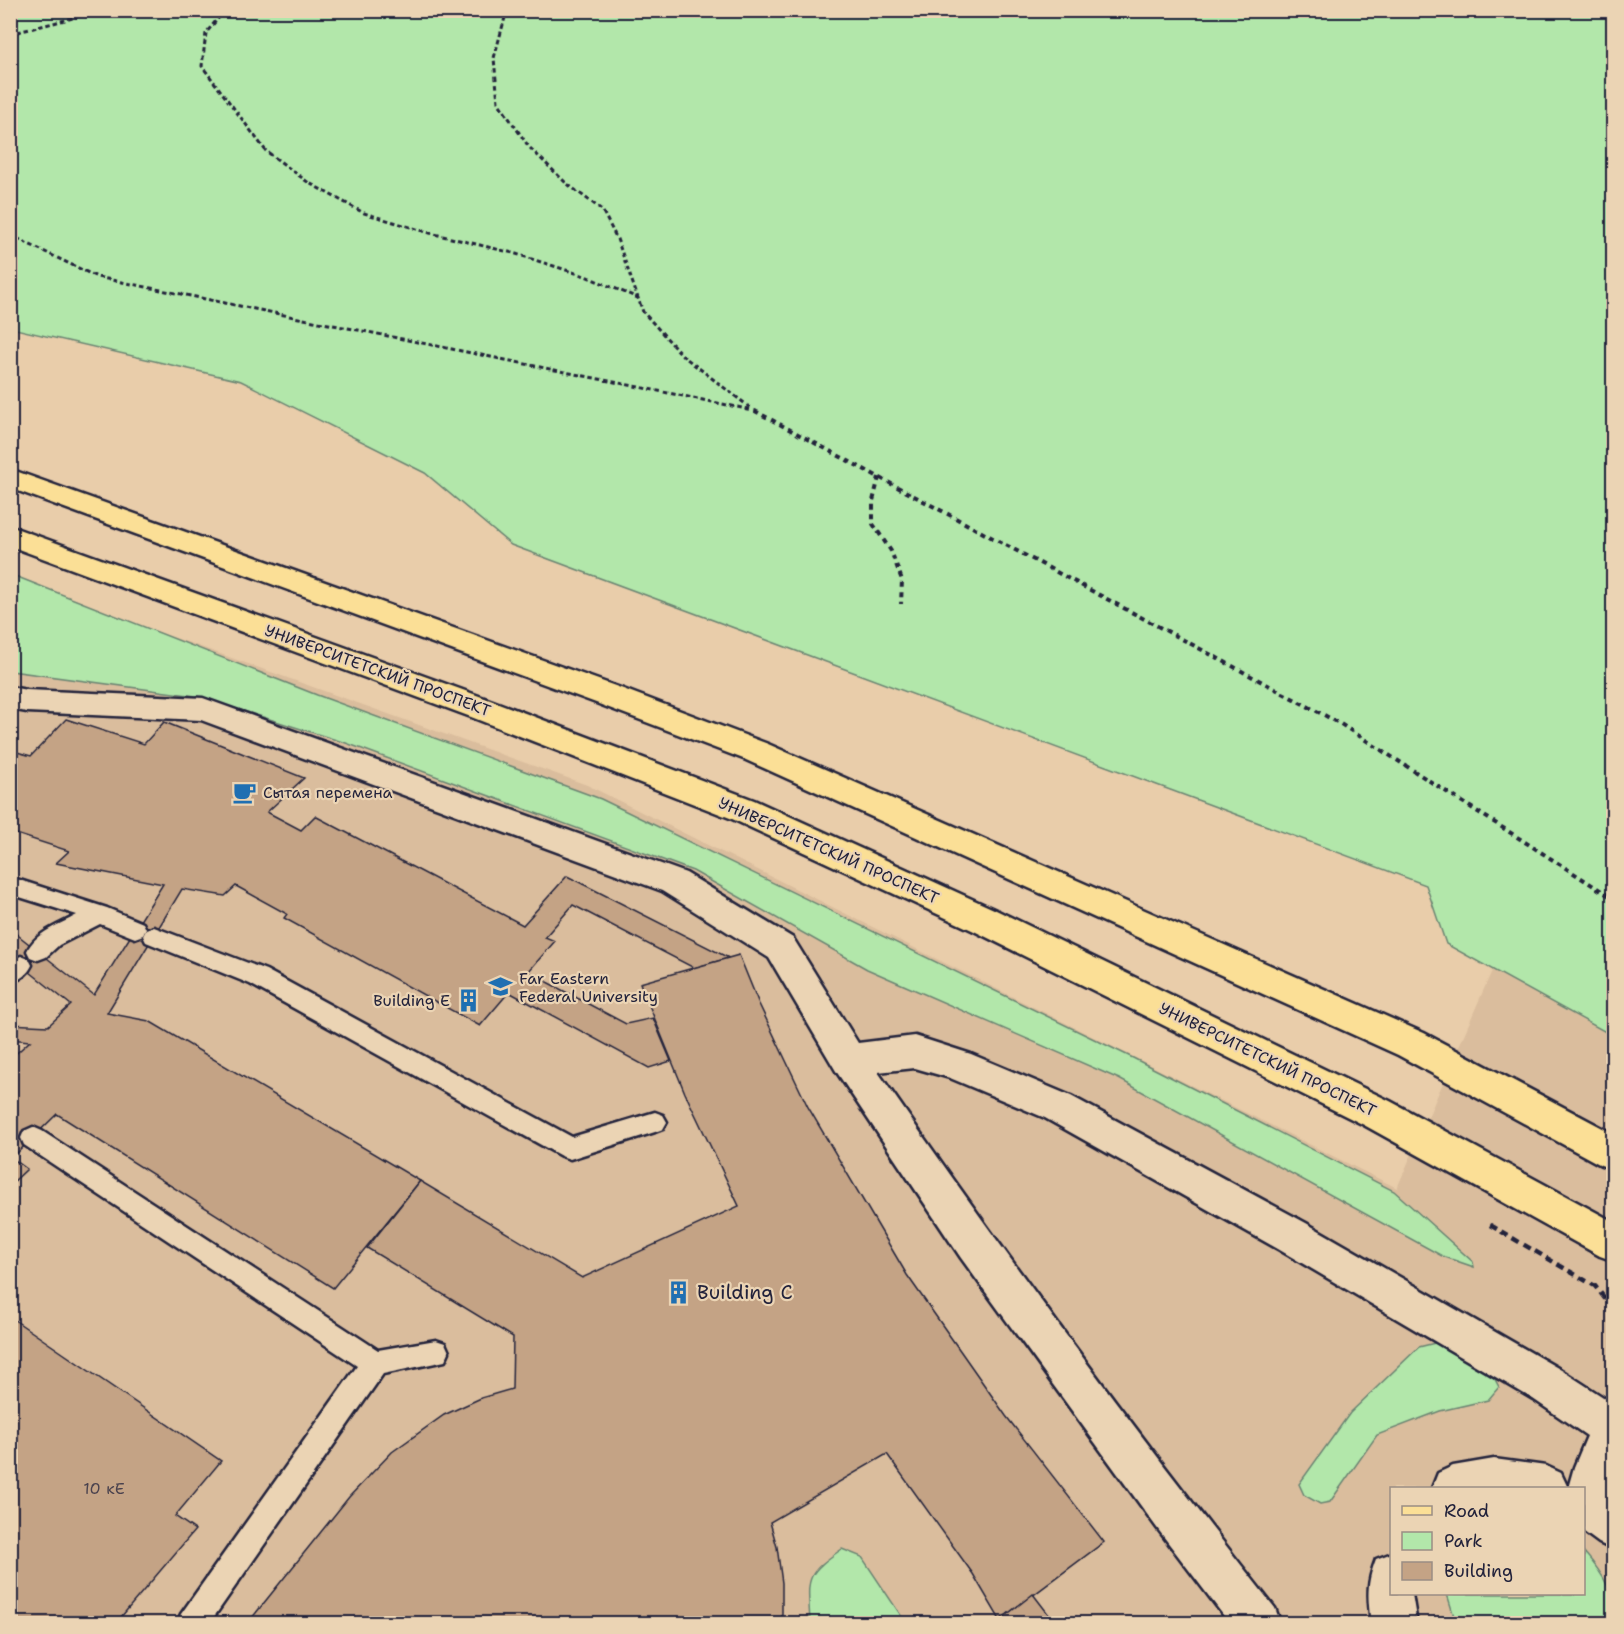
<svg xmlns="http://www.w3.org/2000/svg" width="1624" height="1634" font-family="'Shantell Sans',sans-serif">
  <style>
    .built { fill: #dabd9d; fill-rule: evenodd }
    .green { fill: #b2e7aa; stroke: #6a8472; stroke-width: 1.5 }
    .building { fill: #c4a385; stroke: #22223b; stroke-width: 1.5 }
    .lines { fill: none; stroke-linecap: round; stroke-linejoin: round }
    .service-casing { stroke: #22223b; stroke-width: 5 }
    .minor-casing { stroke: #22223b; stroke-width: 5 }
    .primary-casing { stroke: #22223b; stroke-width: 5 }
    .path-far2 { stroke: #22223b; stroke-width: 3; stroke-dasharray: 4.5 3; stroke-linecap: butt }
    .path-far1 { stroke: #22223b; stroke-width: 4; stroke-dasharray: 5 4.5; stroke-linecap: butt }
    .path { stroke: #22223b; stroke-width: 4.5; stroke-dasharray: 8 5; stroke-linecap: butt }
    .service { fill: #ebd4b4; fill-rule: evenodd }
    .minor { fill: #ebd4b4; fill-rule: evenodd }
    .primary { fill: #fbdf96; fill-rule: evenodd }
    .labels { text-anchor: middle; stroke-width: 4.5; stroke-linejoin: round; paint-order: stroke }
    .street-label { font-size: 16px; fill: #22223b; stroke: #ebd4b4 }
    .poi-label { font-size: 16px; fill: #22223b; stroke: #ebd4b4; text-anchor: start }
    .near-number-label { font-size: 16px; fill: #4a424e }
    .near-poi-label { font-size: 20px; fill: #22223b; stroke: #ebd4b4; text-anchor: start }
  </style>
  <rect width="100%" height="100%" fill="#e9cdaa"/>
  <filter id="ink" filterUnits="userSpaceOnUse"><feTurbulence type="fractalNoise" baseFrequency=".0167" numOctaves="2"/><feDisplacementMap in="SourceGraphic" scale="12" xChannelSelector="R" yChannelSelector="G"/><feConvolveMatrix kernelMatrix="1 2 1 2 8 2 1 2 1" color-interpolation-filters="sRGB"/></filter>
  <g filter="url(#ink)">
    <!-- built -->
    <path class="built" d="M11 579 587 785 1397 1188 1613 694V1623L11 1624ZM1392 1488H1584V1594H1392Z"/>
    <!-- green -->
    <g class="green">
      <path d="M11 10 1613 11V1036L1446 944 1426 885 511 545 425 473 241 381 11 328Z"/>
      <path d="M10 574 317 695 601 799 1133 1058 1394 1191 1473 1262 1474 1267 1442 1256 1119 1079 867 969 693 871 346 743 196 696 11 671Z"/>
      <path d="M1439 1342 1490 1370 1499 1387 1488 1400 1440 1411 1377 1435 1330 1502 1320 1504 1304 1495 1299 1484 1350 1413 1419 1347Z"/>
      <path d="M842 1549 862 1557 906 1623H810C808 1578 803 1576 842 1549Z"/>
      <path d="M1584 1552C1605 1576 1614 1591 1613 1623H1456L1447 1594H1584Z"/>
    </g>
    <!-- building -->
    <g class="building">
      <path d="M66 719 144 744 164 722 304 778 267 812 301 830 315 816 523 925 567 876 729 958 694 968 573 905 545 937 555 941 528 972 626 1024 653 1018 671 1061 649 1068 509 992 480 1026 284 918 287 914 236 886 225 896 182 889 107 1013 149 1021 420 1181 333 1288 57 1114 12 1158 27 1169 10 1185V1059L30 1041 10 1039V1024L48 1026 71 1005 10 956V929L94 995 163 884 56 863 69 851 10 832V750L31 756Z"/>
      <path d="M739 955 759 1004 808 1107 907 1275 1006 1416 1104 1542 1000 1620 973 1574 887 1454 770 1522 777 1547 782 1583V1624H247L349 1497 392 1452 444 1415 481 1398 512 1389 513 1337 367 1248 420 1181 582 1278 739 1206 685 1093 640 983Z"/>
      <path d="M10 1317 221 1461 175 1516 195 1530 115 1624H10Z"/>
      <path d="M1033 1594 1056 1624H1003L1000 1620Z"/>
    </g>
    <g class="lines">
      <defs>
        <g id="service">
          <path d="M10 877 107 908 143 923 146 929 143 935 135 938 100 924 59 945 46 957 38 960 30 957 27 951C36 932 59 925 77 915L10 894Z"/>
          <path d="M154 927 266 970 572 1137 655 1112 663 1115 667 1122 663 1129 655 1132 570 1159 561 1156 250 984 146 942 143 936 146 930Z"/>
          <path d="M21 956 29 959 32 965C28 974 20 980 10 983V961Z"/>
          <path d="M33 1127 42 1131 378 1350 436 1340 445 1343 449 1352 445 1361 383 1374 209 1624H177L181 1614 357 1366 24 1145 21 1138 24 1131Z"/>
        </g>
        <g id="minor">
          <path d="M10 687 27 690 203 698 686 873 793 938 858 1043 915 1036 971 1054 1071 1096 1306 1223 1563 1371 1614 1404V1479L1609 1497 1614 1500V1550L1599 1543 1584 1532V1488H1568L1574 1467 1587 1436 1533 1399 1278 1249 1045 1118 950 1078 915 1068 878 1072C1005 1255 1137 1434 1275 1608L1281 1624H1230L1157 1528 961 1258 836 1071 769 958 662 891 201 720 27 712 10 709Z"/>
          <path d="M1494 1459 1546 1466 1561 1473 1568 1488H1432L1438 1473 1453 1466Z"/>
          <path d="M1392 1553V1594H1412L1417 1624H1371C1368 1597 1366 1585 1376 1559Z"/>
        </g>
        <g id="primary">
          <path d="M10 469 618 687 768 744 1424 1033 1614 1134V1170L1601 1165 1398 1055 746 760 596 703 10 488Z"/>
          <path d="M10 526 493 701 754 800 996 910 1390 1101 1614 1222V1261L1600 1256 1364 1125 972 930 730 818 471 717 10 546Z"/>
        </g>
      </defs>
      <!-- service casing -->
      <use href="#service" class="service-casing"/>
      <!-- minor casing -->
      <use href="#minor" class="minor-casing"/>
      <!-- primary casing -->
      <use href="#primary" class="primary-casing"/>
      <!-- path-far2 -->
      <g class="path-far2">
        <path d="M225 10 206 33 202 66 266 151 309 183 364 213 430 233 513 253 585 276 638 298"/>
        <path d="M507 10 494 58 498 102 529 147 566 183 602 210 617 239 643 312 683 356 752 409"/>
        <path d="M10 34 73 18 94 10"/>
        <path d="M10 235 97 277 752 410"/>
      </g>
      <!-- path-far1 -->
      <g class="path-far1">
        <path d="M745 409 755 411 1339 723 1614 899"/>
        <path d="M879 477 873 501V524L891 551 902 580 901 604"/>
      </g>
      <!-- path -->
      <path class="path" d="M1490 1225 1595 1286 1614 1310"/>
      <!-- service -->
      <use href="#service" class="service"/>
      <!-- minor -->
      <use href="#minor" class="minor"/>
      <!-- primary -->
      <use href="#primary" class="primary"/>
    </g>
  </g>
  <!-- icons -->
  <defs>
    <symbol id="cafe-bare" viewBox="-9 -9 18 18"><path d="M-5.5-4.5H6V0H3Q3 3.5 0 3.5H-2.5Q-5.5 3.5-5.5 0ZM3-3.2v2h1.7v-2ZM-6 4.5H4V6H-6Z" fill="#1f6fb2" stroke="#ebd4b4" stroke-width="2.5" paint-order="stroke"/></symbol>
    <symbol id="university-bare" viewBox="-9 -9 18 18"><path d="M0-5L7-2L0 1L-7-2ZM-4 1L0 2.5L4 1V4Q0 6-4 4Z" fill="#1f6fb2" stroke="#ebd4b4" stroke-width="2.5" paint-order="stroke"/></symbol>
    <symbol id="building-bare" viewBox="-9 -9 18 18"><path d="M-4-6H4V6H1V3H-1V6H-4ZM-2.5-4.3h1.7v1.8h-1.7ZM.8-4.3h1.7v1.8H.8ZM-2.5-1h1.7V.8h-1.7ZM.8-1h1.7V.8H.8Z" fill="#1f6fb2" stroke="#ebd4b4" stroke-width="2.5" paint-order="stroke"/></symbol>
  </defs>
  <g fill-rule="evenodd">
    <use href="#cafe-bare" x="228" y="776" width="33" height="33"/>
    <use href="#university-bare" x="484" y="970" width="33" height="33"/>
    <use href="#building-bare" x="452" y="984" width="33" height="33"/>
    <use href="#building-bare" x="662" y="1276" width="33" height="33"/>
  </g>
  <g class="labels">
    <!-- street labels -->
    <g class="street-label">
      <text transform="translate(378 670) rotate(20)" y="6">УНИВЕРСИТЕТСКИЙ ПРОСПЕКТ</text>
      <text transform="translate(829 850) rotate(24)" y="6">УНИВЕРСИТЕТСКИЙ ПРОСПЕКТ</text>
      <text transform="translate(1268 1059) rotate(26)" y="6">УНИВЕРСИТЕТСКИЙ ПРОСПЕКТ</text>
    </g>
    <!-- poi labels -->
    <g class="poi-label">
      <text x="263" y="798">Сытая перемена</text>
      <text x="519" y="984">Far Eastern<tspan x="519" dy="18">Federal University</tspan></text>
      <text x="450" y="1006" text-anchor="end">Building E</text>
    </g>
    <!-- near-number labels -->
    <g class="near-number-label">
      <text x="104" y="1494">10 кE</text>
    </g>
    <!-- near-poi labels -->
    <g class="near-poi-label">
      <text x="697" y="1299">Building C</text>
    </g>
  </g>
  <!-- margin -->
  <rect width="1624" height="1634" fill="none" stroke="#ebd4b4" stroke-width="36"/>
  <rect x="18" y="18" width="1588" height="1598" fill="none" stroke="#22223b" stroke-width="2" filter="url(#ink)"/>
  <!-- legend -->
  <rect x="1390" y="1487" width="195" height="108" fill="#ebd4b4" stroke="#9b8d84" stroke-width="1.5"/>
  <rect x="1402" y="1506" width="30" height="9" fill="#fbdf96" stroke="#9b8d84" stroke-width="1.5"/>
  <text x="1444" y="1517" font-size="18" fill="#22223b">Road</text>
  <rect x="1402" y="1532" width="30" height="18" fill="#b2e7aa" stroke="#9b8d84" stroke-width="1.5"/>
  <text x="1444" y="1547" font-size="18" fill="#22223b">Park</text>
  <rect x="1402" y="1562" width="30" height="18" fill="#c4a385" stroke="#9b8d84" stroke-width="1.5"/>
  <text x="1444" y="1577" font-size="18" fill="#22223b">Building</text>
</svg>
